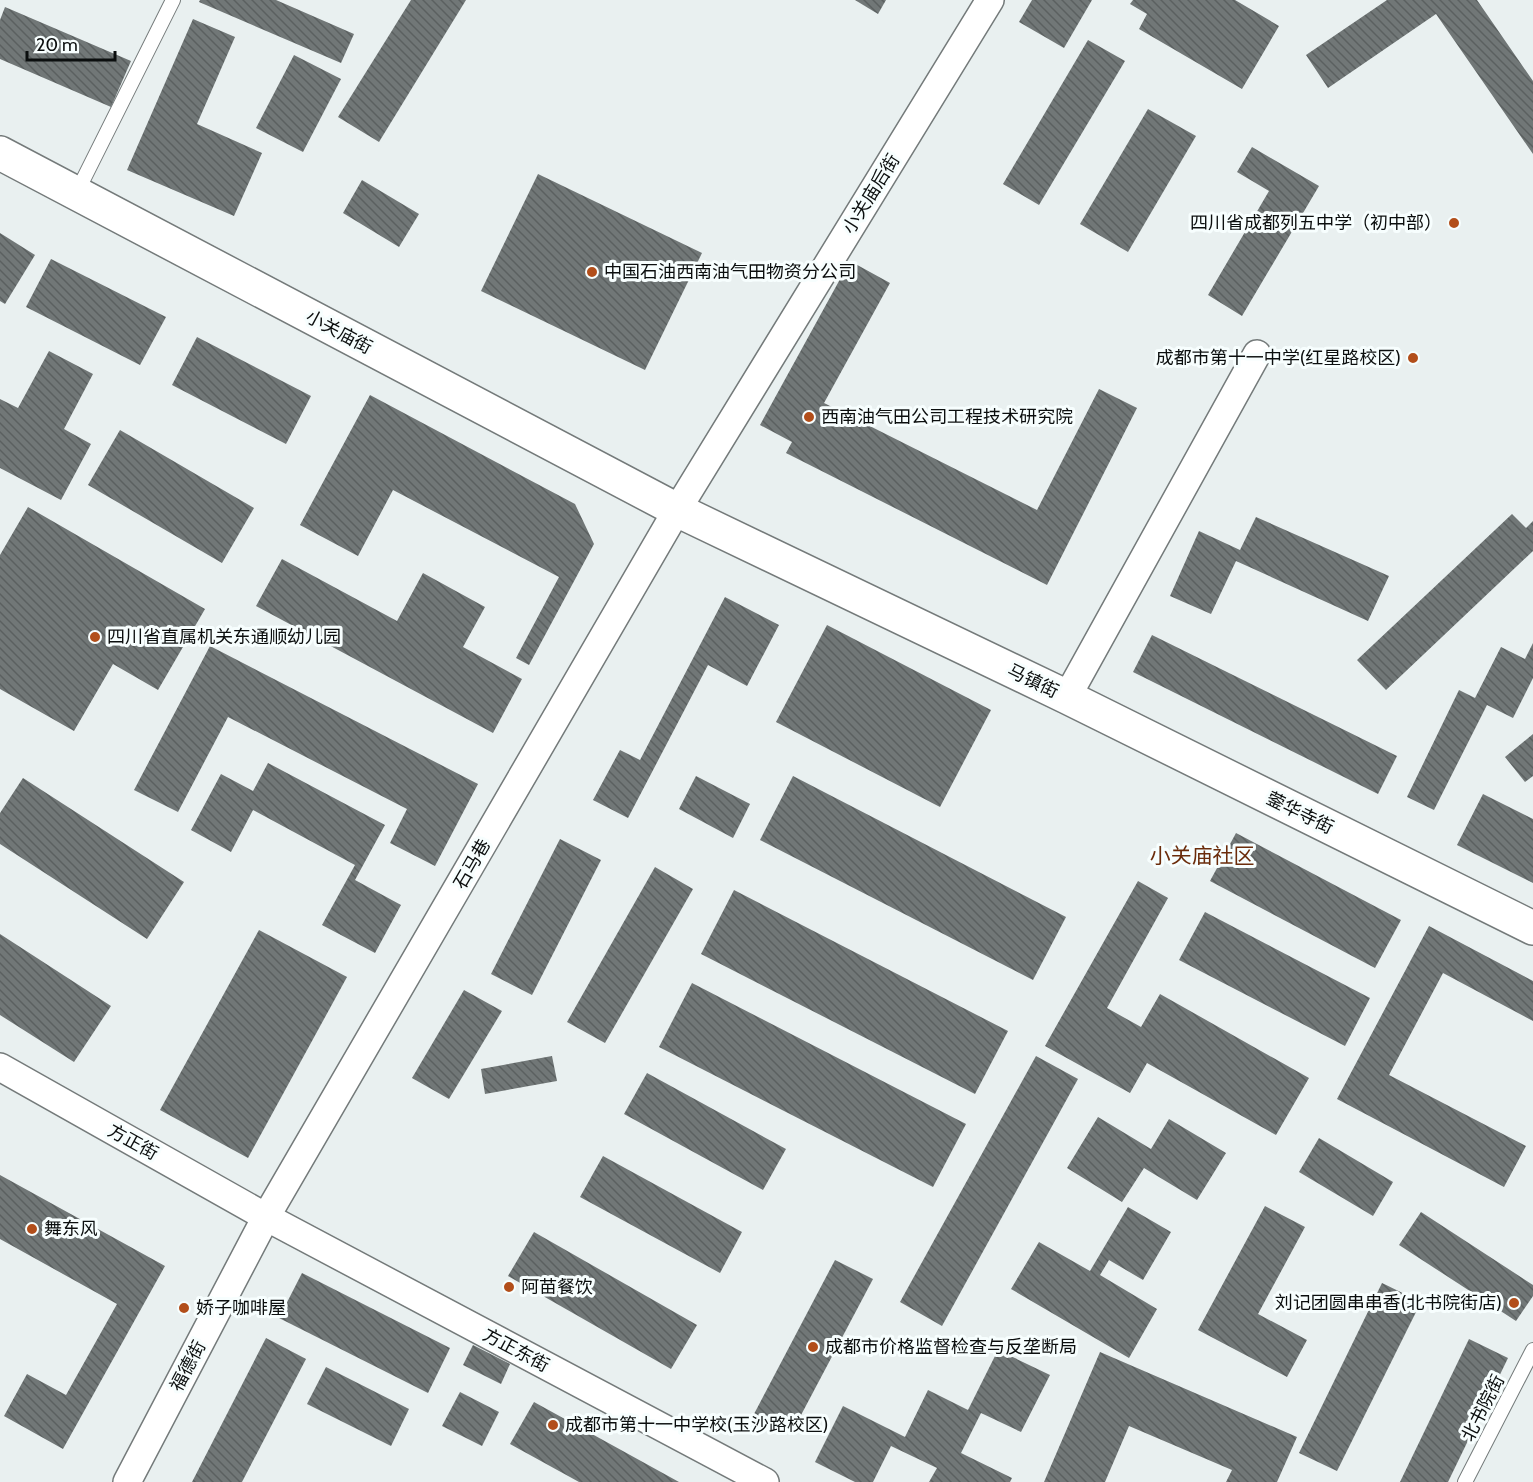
<svg xmlns="http://www.w3.org/2000/svg" width="1533" height="1482" font-family="Cabin,'Noto Sans SC',sans-serif">
  <style>
    .building { fill: url(#building-back-hatch) }
    .lines { fill: none; stroke-linecap: round; stroke-linejoin: round }
    .service-casing { stroke: #747a7a; stroke-width: 16 }
    .minor-casing { stroke: #747a7a; stroke-width: 30 }
    .tertiary-casing { stroke: #747a7a; stroke-width: 36 }
    .service { stroke: #fff; stroke-width: 14 }
    .minor { stroke: #fff; stroke-width: 27 }
    .tertiary { stroke: #fff; stroke-width: 33 }
    .poi-dot { fill: #b24e1a; stroke: #f7fefe; stroke-width: 2 }
    .labels { text-anchor: middle; stroke-width: 6; stroke-linejoin: round; paint-order: stroke }
    .street-label { font-size: 18px; fill: #0b0e0e; stroke: #f7fefe }
    .poi-label { font-size: 18px; fill: #0b0e0e; stroke: #f7fefe; text-anchor: start }
    .quarter-label { font-size: 21px; fill: #6b2c0b; stroke: #f7fefe }
  </style>
  <defs>
    <pattern id="building-back-hatch" width="6" height="6" patternUnits="userSpaceOnUse" patternTransform="scale(1.5)"><rect width="6" height="6" fill="#717777"/><path d="M-1 5l2 2M0 0l6 6M5-1l2 2" fill="none" stroke="#5b6060"/></pattern>
  </defs>
  <rect width="100%" height="100%" fill="#e9f0f0"/>
  <!-- building -->
  <g class="building">
    <path d="M200 0H276L354 34 341 63 199 2Z"/>
    <path d="M411 0H466L379 142 338 117Z"/>
    <path d="M855 0H886L878 14Z"/>
    <path d="M1032 0H1092L1064 48 1019 22Z"/>
    <path d="M1133 0H1235L1279 26 1242 89 1139 29 1147 14 1130 4Z"/>
    <path d="M1387 0H1477L1533 81V154L1436 14 1328 88 1306 55Z"/>
    <path d="M5 7 131 61 111 107 0 59V20Z"/>
    <path d="M193 19 235 37 197 124 262 153 234 216 127 170Z"/>
    <path d="M1088 40 1125 61 1039 205 1003 184Z"/>
    <path d="M294 55 341 79 303 152 256 128Z"/>
    <path d="M1148 109 1196 136 1128 252 1080 224Z"/>
    <path d="M1252 147 1319 186 1242 316 1208 295 1269 191 1237 172Z"/>
    <path d="M538 174 702 253 645 370 481 291Z"/>
    <path d="M362 180 419 214 399 247 343 213Z"/>
    <path d="M0 233 35 255 5 304 0 301Z"/>
    <path d="M51 259 166 317 140 365 26 307Z"/>
    <path d="M850 261 890 283 824 403 1037 510 1099 389 1137 408 1047 585 786 453 792 442 760 425Z"/>
    <path d="M197 337 311 396 286 444 172 385Z"/>
    <path d="M49 351 93 374 64 429 91 444 61 500 0 468V399L18 408Z"/>
    <path d="M370 395 575 504 594 544 529 665 516 658 559 577 393 490 358 556 300 525Z"/>
    <path d="M120 430 254 508 222 563 88 485Z"/>
    <path d="M28 507 205 609 158 690 113 664 74 731 0 689V555Z"/>
    <path d="M1512 514 1526 528 1533 521V551L1386 690 1357 660Z"/>
    <path d="M1256 517 1389 576 1368 621 1236 561 1211 614 1170 596 1199 531 1240 550Z"/>
    <path d="M282 559 397 621 423 573 485 607 463 647 522 679 493 733 256 606Z"/>
    <path d="M725 597 779 625 747 686 708 665 628 818 593 800 620 750 640 760Z"/>
    <path d="M827 625 991 710 940 807 776 722Z"/>
    <path d="M1152 635 1397 756 1378 794 1133 672Z"/>
    <path d="M1533 643V678L1513 718 1487 705 1434 810 1407 797 1459 690 1475 698 1501 647 1525 659Z"/>
    <path d="M210 646 478 784 435 866 390 843 407 809 228 717 178 812 134 790Z"/>
    <path d="M1533 734V776L1525 782 1505 757Z"/>
    <path d="M268 763 385 825 355 880 401 905 375 953 322 925 355 865 253 810 231 852 191 830 221 774 253 791Z"/>
    <path d="M696 776 750 804 733 838 679 809Z"/>
    <path d="M793 776 1066 917 1033 980 760 840Z"/>
    <path d="M23 778 184 882 147 939 0 844V813Z"/>
    <path d="M1483 794 1533 819V883L1457 845Z"/>
    <path d="M1236 833 1401 920 1375 968 1210 881Z"/>
    <path d="M560 839 601 860 532 995 491 974Z"/>
    <path d="M655 867 693 889 605 1043 567 1022Z"/>
    <path d="M1138 881 1168 898 1107 1008 1141 1027 1160 994 1309 1078 1276 1135 1147 1063 1130 1093 1045 1046Z"/>
    <path d="M734 890 1008 1031 975 1094 701 954Z"/>
    <path d="M1205 912 1370 998 1345 1046 1179 960Z"/>
    <path d="M1429 926 1533 981V1021L1443 973 1389 1075 1526 1146 1504 1187 1337 1099Z"/>
    <path d="M259 930 347 977 248 1158 160 1110Z"/>
    <path d="M0 934 111 1006 74 1062 0 1015Z"/>
    <path d="M692 983 966 1124 933 1187 659 1047Z"/>
    <path d="M464 990 502 1011 449 1099 412 1078Z"/>
    <path d="M552 1056 557 1081 485 1094 481 1069Z"/>
    <path d="M1036 1056 1078 1079 942 1326 900 1302Z"/>
    <path d="M647 1073 786 1149 763 1190 624 1114Z"/>
    <path d="M1098 1117 1151 1149 1169 1119 1226 1153 1197 1200 1144 1168 1122 1202 1067 1168Z"/>
    <path d="M1319 1138 1393 1182 1373 1216 1299 1172Z"/>
    <path d="M603 1156 742 1232 720 1273 580 1197Z"/>
    <path d="M0 1175 165 1266 63 1449 4 1416 27 1374 66 1395 117 1304 0 1239Z"/>
    <path d="M1265 1206 1305 1227 1258 1314 1307 1340 1287 1377 1198 1330Z"/>
    <path d="M1128 1207 1171 1232 1143 1280 1109 1260 1100 1275 1157 1309 1129 1358 1011 1289 1039 1242 1090 1271Z"/>
    <path d="M1421 1212 1533 1285V1296L1516 1321 1399 1245Z"/>
    <path d="M534 1232 697 1325 671 1369 508 1276Z"/>
    <path d="M835 1260 873 1279 791 1434 754 1414Z"/>
    <path d="M302 1273 450 1348 428 1393 279 1318Z"/>
    <path d="M1382 1283 1421 1302 1337 1471 1299 1453Z"/>
    <path d="M266 1338 306 1359 242 1482H192Z"/>
    <path d="M1469 1339 1508 1358 1448 1482H1400Z"/>
    <path d="M473 1345 510 1364 501 1384 463 1365Z"/>
    <path d="M998 1350 1050 1375 1021 1432 981 1413 961 1453 1012 1478 1010 1482H929L937 1468 891 1446 873 1482H855L815 1462 843 1406 905 1437 928 1390 968 1410Z"/>
    <path d="M1100 1352 1297 1437 1277 1482H1226L1232 1470 1129 1426 1105 1482H1044Z"/>
    <path d="M326 1367 409 1409 391 1446 307 1404Z"/>
    <path d="M460 1392 499 1412 482 1446 442 1426Z"/>
    <path d="M534 1402 679 1482H579L510 1444Z"/>
  </g>
  <g class="lines">
    <defs>
      <g id="service">
        <path d="M76 194 173 0"/>
        <path d="M1465 1482 1533 1350"/>
      </g>
      <g id="minor">
        <path d="M1067 697 1257 354"/>
        <path d="M0 1067 266 1217 765 1482"/>
        <path d="M127 1482 266 1217 677 510 990 0"/>
      </g>
      <path id="tertiary" d="M0 153 677 510 1067 697 1533 928"/>
    </defs>
    <!-- service casing -->
    <use href="#service" class="service-casing"/>
    <!-- minor casing -->
    <use href="#minor" class="minor-casing"/>
    <!-- tertiary casing -->
    <use href="#tertiary" class="tertiary-casing"/>
    <!-- service -->
    <use href="#service" class="service"/>
    <!-- minor -->
    <use href="#minor" class="minor"/>
    <!-- tertiary -->
    <use href="#tertiary" class="tertiary"/>
  </g>
  <!-- markers -->
  <g class="poi-dot">
    <circle cx="1454" cy="223" r="6"/>
    <circle cx="592" cy="272" r="6"/>
    <circle cx="1413" cy="358" r="6"/>
    <circle cx="809" cy="417" r="6"/>
    <circle cx="95" cy="637" r="6"/>
    <circle cx="32" cy="1229" r="6"/>
    <circle cx="509" cy="1287" r="6"/>
    <circle cx="1514" cy="1303" r="6"/>
    <circle cx="184" cy="1308" r="6"/>
    <circle cx="813" cy="1347" r="6"/>
    <circle cx="553" cy="1425" r="6"/>
  </g>
  <g class="labels">
    <!-- street labels -->
    <g class="street-label">
      <text transform="translate(871 194) rotate(-58)" y="6">小关庙后街</text>
      <text transform="translate(339 332) rotate(28)" y="6">小关庙街</text>
      <text transform="translate(1033 681) rotate(26)" y="6">马镇街</text>
      <text transform="translate(1300 813) rotate(26)" y="6">蓥华寺街</text>
      <text transform="translate(472 864) rotate(-60)" y="6">石马巷</text>
      <text transform="translate(133 1142) rotate(29)" y="6">方正街</text>
      <text transform="translate(516 1350) rotate(28)" y="6">方正东街</text>
      <text transform="translate(188 1366) rotate(-62)" y="6">福德街</text>
      <text transform="translate(1483 1408) rotate(-63)" y="6">北书院街</text>
    </g>
    <!-- poi labels -->
    <g class="poi-label">
      <text x="1442" y="229" text-anchor="end">四川省成都列五中学（初中部）</text>
      <text x="604" y="278">中国石油西南油气田物资分公司</text>
      <text x="1401" y="364" text-anchor="end">成都市第十一中学(红星路校区)</text>
      <text x="821" y="423">西南油气田公司工程技术研究院</text>
      <text x="107" y="643">四川省直属机关东通顺幼儿园</text>
      <text x="44" y="1235">舞东风</text>
      <text x="521" y="1293">阿苗餐饮</text>
      <text x="1502" y="1309" text-anchor="end">刘记团圆串串香(北书院街店)</text>
      <text x="196" y="1314">娇子咖啡屋</text>
      <text x="825" y="1353">成都市价格监督检查与反垄断局</text>
      <text x="565" y="1431">成都市第十一中学校(玉沙路校区)</text>
    </g>
    <!-- quarter labels -->
    <g class="quarter-label">
      <text x="1202" y="863">小关庙社区</text>
    </g>
  </g>
  <!-- scale -->
  <path d="M27 51v9h88v-9" fill="none" stroke="#0b0e0e" stroke-width="3"/>
  <text x="36" y="51" font-size="18" fill="#0b0e0e" stroke="#f7fefe" stroke-width="4.5" paint-order="stroke">20 m</text>
</svg>
